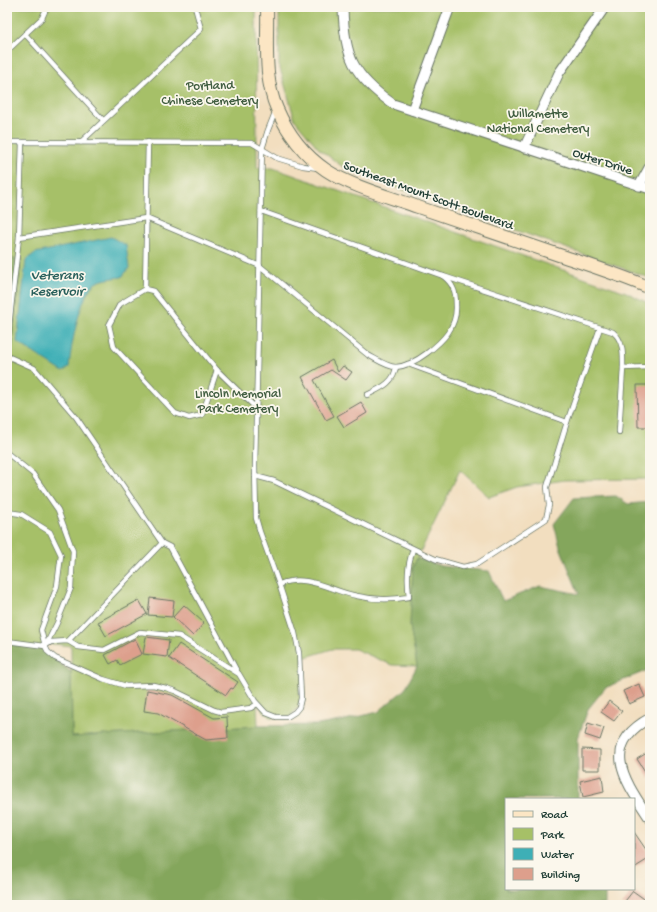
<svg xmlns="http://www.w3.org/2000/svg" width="657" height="912" font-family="'Gochi Hand',sans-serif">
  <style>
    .green { fill: #a6c067; stroke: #627e4e }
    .forest { fill: #84a65c; stroke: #527248 }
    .water { fill: #3eafb6; stroke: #2e7675 }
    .building { fill: #dd9f8c }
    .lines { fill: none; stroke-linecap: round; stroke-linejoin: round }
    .lane-casing { stroke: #697565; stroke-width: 6 }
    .street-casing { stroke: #697565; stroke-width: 11 }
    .secondary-casing { stroke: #697565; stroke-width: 14 }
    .lane { stroke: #fff; stroke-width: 4.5 }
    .street { stroke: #fff; stroke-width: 9 }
    .secondary { stroke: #fce6c4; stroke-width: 12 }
    .labels { text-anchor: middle; stroke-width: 3.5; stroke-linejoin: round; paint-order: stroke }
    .park-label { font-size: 13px; fill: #415e41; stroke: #fbf7ec }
    .street-label { font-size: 13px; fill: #1f3d34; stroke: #fbf7ec }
    .water-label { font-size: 14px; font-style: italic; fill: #285f5b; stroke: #fbf7ec }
  </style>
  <rect width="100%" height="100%" fill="#fbf7ec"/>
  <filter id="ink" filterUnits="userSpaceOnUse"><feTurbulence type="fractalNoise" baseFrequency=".025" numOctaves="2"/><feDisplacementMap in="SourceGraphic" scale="8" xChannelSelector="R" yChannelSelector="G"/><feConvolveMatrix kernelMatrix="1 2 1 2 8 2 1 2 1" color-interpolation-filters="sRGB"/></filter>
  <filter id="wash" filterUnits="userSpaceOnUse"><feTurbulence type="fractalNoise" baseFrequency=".012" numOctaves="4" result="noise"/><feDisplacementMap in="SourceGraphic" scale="16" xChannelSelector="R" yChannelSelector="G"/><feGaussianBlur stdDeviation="0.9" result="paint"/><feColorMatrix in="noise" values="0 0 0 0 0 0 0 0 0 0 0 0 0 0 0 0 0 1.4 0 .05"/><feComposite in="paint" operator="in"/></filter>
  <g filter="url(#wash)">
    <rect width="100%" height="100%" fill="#f2debf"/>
    <!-- green -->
    <g class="green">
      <path d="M7 7H256L257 168H273L626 292 650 304V479L565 480 517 487 489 497 460 470 413 567 410 626 417 666 392 665 355 649H332L303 658 304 701 288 719 269 717 257 704 258 726 72 737 71 646 44 643 41 648 7 644V386L21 260 7 259Z"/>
      <path d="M279 7H650V278L347 170 319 149 295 120 279 65Z"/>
    </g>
    <!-- forest -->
    <g class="forest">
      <path d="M7 259H21L7 386Z"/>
      <path d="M616 496 628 504 650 502V669L605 688 588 709 578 738V799H506V889H605V905H125L116 903 99 905H7V644L41 648 71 672 72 737 258 726 318 725 341 721 378 712 405 689 417 666 410 626 413 567 417 558 441 566 489 571 503 601 540 586 579 594 560 547 554 524 574 498Z"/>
    </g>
    <!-- water -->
    <path class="water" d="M111 237 126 245 129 268 122 277C114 278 99 279 93 285 79 301 71 346 69 367L63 372 17 342 26 260 35 253Z"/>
    <g id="blocks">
      <!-- building -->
      <g class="building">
        <path d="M332 360 338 372 343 366 352 372 346 380 331 370 314 380 334 416 326 420 302 377Z"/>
        <path d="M637 385H650V427H638Z"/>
        <path d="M361 402 367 413 344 427 337 416Z"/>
        <path d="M150 598 174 601 172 617 148 615Z"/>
        <path d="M139 600 147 614 106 636 98 622Z"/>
        <path d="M184 605 204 623 193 636 173 617Z"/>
        <path d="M146 637 169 640 167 657 143 654Z"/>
        <path d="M135 639 142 654 120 665 117 660 110 664 105 655Z"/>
        <path d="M179 644 238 682 233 689 231 688 226 695 169 658Z"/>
        <path d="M639 684 645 697 629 704 623 691Z"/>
        <path d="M147 690 172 695 214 718 227 717 228 738 206 740 158 713 144 711Z"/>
        <path d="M609 701 622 711 614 721 601 712Z"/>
        <path d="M588 723 604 728 600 740 585 735Z"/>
        <path d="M582 749 600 750V770H582Z"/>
        <path d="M650 751V779L637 759Z"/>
        <path d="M602 776 604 792 583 797 580 781Z"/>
        <path d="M634 832 647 851 646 852 650 858 634 868Z"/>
        <path d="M633 891 647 901 644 905H622Z"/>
      </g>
    </g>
  </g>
  <g filter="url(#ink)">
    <use href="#blocks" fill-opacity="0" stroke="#697565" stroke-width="1"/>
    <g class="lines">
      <defs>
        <g id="lane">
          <path d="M25 34 103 120"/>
          <path d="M7 51 42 18 47 7"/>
          <path d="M7 142 252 143 277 158 303 166 318 168"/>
          <path d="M81 142 201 29 195 7"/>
          <path d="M148 142 145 289 153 291 217 370 257 409"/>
          <path d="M261 211 443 276 613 332C624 341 623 355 623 368L650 367"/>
          <path d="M19 237 146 218 260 266 368 355C376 359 387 367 396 367 407 366 419 359 427 353 443 341 457 327 456 306 456 300 456 293 453 288 451 283 447 279 443 276"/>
          <path d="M145 289 120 304 109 325 114 347 175 413 189 418 202 415 217 370"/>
          <path d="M7 344 19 237 22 142"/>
          <path d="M7 356 34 368 76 417 162 543"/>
          <path d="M408 364 567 422"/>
          <path d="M367 395C381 388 394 383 396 367"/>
          <path d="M619 432 623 368"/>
          <path d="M7 453 33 474 58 510 73 551 71 588 57 623 46 645"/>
          <path d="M255 476 274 481 435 559 463 567 477 564 546 519 549 505 547 487 567 422 600 328"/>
          <path d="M7 512 21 514 50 532 61 555 57 586 41 630 45 646"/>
          <path d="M280 584C306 573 331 591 357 596 374 600 392 600 409 597 407 578 407 567 413 549"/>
          <path d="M7 641 45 646"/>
          <path d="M68 641 162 543 170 547 238 673"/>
          <path d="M257 704 251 708 221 712 214 710 175 691 166 688 153 685 126 686 103 679 55 658 48 652 45 646 51 642 68 641 78 647 104 650 140 632 179 636 239 674 255 701 266 713 276 717H287L295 712 299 707 301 698 299 653 295 633 280 587 260 532 256 518 255 466 262 149 268 130 276 110"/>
        </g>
        <g id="street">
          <path d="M343 7C344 56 353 76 393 104L650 189"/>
          <path d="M412 110 450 7"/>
          <path d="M524 148 559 73 605 7"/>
          <path d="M639 186 650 166"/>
          <path d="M650 718C598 746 626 782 650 819"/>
        </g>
        <path id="secondary" d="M267 7C268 40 263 78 277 109 287 132 304 155 326 170 350 186 390 197 418 207 465 223 512 239 559 255 589 265 621 275 650 288"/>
      </defs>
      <!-- lane casing -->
      <use href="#lane" class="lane-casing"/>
      <!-- street casing -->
      <use href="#street" class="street-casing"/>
      <!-- secondary casing -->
      <use href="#secondary" class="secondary-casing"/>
      <!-- lane -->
      <use href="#lane" class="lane"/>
      <!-- street -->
      <use href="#street" class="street"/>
      <!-- secondary -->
      <use href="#secondary" class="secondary"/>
    </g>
  </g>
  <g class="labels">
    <!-- park labels -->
    <g class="park-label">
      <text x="210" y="89">Portland<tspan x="210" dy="15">Chinese Cemetery</tspan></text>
      <text x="538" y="117">Willamette<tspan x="538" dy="15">National Cemetery</tspan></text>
      <text x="238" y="397">Lincoln Memorial<tspan x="238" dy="15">Park Cemetery</tspan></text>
    </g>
    <!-- street labels -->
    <g class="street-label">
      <text transform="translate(603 160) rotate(18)" y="5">Outer Drive</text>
      <text transform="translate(429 194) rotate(20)" y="5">Southeast Mount Scott Boulevard</text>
    </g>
    <!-- water labels -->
    <g class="water-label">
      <text x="57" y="279">Veterans<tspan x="57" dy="16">Reservoir</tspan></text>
    </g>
  </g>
  <!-- margin -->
  <rect width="657" height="912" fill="none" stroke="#fbf7ec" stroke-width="24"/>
  <!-- legend -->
  <rect x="505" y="798" width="130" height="92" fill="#fbf7ec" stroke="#a3ada2"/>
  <rect x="513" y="811" width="20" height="6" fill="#fce6c4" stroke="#a3ada2"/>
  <text x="541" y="818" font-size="12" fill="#1f3d34">Road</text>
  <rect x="513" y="828" width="20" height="12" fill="#a6c067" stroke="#a3ada2"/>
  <text x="541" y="838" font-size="12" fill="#1f3d34">Park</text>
  <rect x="513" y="848" width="20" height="12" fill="#3eafb6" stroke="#a3ada2"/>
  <text x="541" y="858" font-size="12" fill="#1f3d34">Water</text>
  <rect x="513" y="868" width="20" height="12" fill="#dd9f8c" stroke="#a3ada2"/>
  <text x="541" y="878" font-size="12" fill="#1f3d34">Building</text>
</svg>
